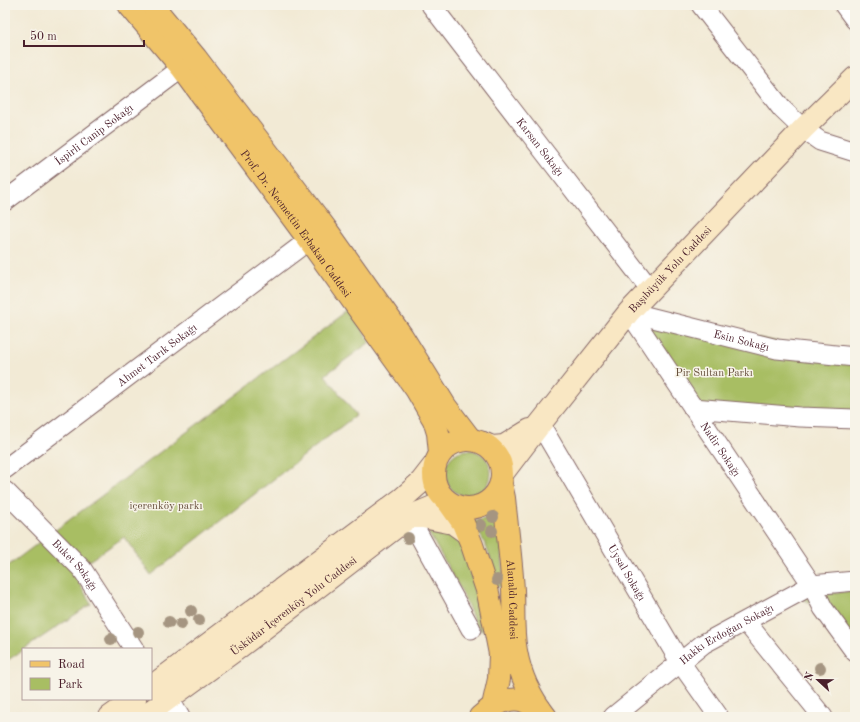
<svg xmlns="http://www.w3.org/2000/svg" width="860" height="722" font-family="'Old Standard TT',serif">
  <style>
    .green { fill: #a8be63; stroke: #796e47 }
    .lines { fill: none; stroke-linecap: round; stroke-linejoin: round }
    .minor-casing { stroke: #856666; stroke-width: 21 }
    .secondary-casing { stroke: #856666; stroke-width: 24 }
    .primary-casing { stroke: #856666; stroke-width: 24 }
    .minor { stroke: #fff; stroke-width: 19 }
    .secondary { stroke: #f9e7c3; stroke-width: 22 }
    .primary { stroke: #f0c469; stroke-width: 22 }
    .tree { fill: #a59581 }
    .labels { text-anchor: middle; stroke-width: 3; stroke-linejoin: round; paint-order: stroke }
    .street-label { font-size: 11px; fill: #4a1f2b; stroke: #f7f3e8 }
    .park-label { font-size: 11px; fill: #664f3c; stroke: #f7f3e8 }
  </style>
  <rect width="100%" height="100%" fill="#f7f3e8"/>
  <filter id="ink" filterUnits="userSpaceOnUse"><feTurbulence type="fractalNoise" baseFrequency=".025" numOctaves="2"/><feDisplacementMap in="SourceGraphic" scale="8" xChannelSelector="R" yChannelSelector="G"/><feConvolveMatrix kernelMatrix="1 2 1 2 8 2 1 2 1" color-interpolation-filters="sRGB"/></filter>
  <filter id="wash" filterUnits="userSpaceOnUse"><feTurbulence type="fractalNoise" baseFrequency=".012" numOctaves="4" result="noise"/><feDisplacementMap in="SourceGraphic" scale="16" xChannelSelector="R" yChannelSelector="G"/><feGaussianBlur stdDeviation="0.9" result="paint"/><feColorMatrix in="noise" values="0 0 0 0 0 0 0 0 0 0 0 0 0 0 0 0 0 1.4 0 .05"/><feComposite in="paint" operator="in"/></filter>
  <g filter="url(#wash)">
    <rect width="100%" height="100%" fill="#f2ead5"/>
    <!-- green -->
    <g class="green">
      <path d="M350 310 370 342 325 375 356 415 151 575 124 537 73 572 91 604 5 662V568Z"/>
      <path d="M629 312 855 357V419L693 408Z"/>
      <circle cx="468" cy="473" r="23"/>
      <path d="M500 507 504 586 496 587 492 563 486 546 474 522 484 519Z"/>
      <path d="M423 523 460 537 476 589 484 630H478L462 592Z"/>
      <path d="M855 590V661L815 606 801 598Z"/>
    </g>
  </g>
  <g filter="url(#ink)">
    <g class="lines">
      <defs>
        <g id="minor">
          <path id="s1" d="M431 5 650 289"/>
          <path d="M701 5 782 109 803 129 820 141 855 152"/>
          <path d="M844 5 855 20"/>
          <path id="s2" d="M5 201 182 68"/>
          <path id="s3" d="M629 312 812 585 823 608 855 652"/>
          <path id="s4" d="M629 312 777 349 855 357"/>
          <path d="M693 408 800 417 855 419"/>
          <path id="s5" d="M540 424 680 662 719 717"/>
          <path id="s6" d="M5 469 309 240"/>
          <path id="s7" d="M5 491 82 569 134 649"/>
          <path d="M409 517 471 629"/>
          <path d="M746 622 823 717"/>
          <path d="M169 699 180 717"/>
          <path id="s8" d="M613 717 703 644 812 585 855 581"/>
        </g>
        <g id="secondary">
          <path d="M483 443 492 447 504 446 530 430"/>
          <path id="s9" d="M502 474 540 424 629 312 803 129 855 78"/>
          <path d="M412 517H423L453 523 467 533"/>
          <path d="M151 687 403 498 421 482 435 464"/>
          <path d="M110 717 135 699"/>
          <path id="s10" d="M143 717 238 648 409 517 447 501"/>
        </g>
        <g id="primary">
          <path id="s11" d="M129 5 182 68 309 240 416 389 434 420 438 433 440 453"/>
          <path d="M152 5 196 58 326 229 402 336 446 407 471 440"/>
          <circle cx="468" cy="474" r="34"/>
          <path id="s12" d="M501 484 504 498C507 528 511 559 513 590 514 610 512 631 516 651 520 675 531 698 546 717"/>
          <path d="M449 503 463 523 472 545 488 593 500 654 499 679 493 706"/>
          <path d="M480 717C490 708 504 697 520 700 526 701 534 707 540 709"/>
        </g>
      </defs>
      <!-- minor casing -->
      <use href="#minor" class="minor-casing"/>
      <!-- secondary casing -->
      <use href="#secondary" class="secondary-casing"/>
      <!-- primary casing -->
      <use href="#primary" class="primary-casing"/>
      <!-- minor -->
      <use href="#minor" class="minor"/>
      <!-- secondary -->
      <use href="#secondary" class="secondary"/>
      <!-- primary -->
      <use href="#primary" class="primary"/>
    </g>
    <!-- trees -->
    <g class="tree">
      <circle cx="493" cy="517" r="6"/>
      <circle cx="481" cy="525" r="6"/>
      <circle cx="492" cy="531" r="6"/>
      <circle cx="408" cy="538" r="6"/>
      <circle cx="497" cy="580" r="6"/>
      <circle cx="191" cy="611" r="6"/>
      <circle cx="199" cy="620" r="6"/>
      <circle cx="169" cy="622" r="6"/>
      <circle cx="181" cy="624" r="6"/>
      <circle cx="138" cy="632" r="6"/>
      <circle cx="111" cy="639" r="6"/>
      <circle cx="820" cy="668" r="6"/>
    </g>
  </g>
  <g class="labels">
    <!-- street labels -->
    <g class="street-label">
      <text dy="4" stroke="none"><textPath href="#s2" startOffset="111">İspirli Canip Sokağı</textPath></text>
      <text dy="4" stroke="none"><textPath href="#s1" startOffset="179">Karsan Sokağı</textPath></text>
      <text dy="4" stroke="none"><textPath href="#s11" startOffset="275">Prof. Dr. Necmettin Erbakan Caddesi</textPath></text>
      <text dy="4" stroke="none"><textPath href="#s9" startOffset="265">Başıbüyük Yolu Caddesi</textPath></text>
      <text dy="4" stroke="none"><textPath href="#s4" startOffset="116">Esin Sokağı</textPath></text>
      <text dy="4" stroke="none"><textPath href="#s6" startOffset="190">Ahmet Tarık Sokağı</textPath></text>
      <text dy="4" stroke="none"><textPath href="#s3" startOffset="165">Nadir Sokağı</textPath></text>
      <text dy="4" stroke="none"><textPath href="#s7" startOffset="102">Buket Sokağı</textPath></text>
      <text dy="4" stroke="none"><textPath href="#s5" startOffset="172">Uysal Sokağı</textPath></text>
      <text dy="4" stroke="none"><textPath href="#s12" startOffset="116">Alanaldı Caddesi</textPath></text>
      <text dy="4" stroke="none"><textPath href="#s10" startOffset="187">Üsküdar İçerenköy Yolu Caddesi</textPath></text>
      <text dy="4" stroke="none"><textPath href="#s8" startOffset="141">Hakkı Erdoğan Sokağı</textPath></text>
    </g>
    <!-- park labels -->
    <g class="park-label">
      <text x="714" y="376">Pir Sultan Parkı</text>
      <text x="166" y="509">içerenköy parkı</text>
    </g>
  </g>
  <!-- margin -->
  <rect width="860" height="722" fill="none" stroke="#f7f3e8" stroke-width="20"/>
  <!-- legend -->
  <rect x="22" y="648" width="130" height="52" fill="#f7f3e8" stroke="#b29e9c"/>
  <rect x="30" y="661" width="20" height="6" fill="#f0c469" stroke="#b29e9c"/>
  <text x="58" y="668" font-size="12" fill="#4a1f2b">Road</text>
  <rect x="30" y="678" width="20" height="12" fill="#a8be63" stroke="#b29e9c"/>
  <text x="58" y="688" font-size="12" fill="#4a1f2b">Park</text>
  <!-- north arrow -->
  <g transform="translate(818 680) rotate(292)" stroke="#f7f3e8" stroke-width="3" paint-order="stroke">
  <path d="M0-3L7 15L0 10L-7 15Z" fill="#4a1f2b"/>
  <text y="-6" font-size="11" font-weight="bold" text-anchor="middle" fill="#4a1f2b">N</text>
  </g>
  <!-- scale -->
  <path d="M24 40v6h120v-6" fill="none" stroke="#4a1f2b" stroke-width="2"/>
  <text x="30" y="40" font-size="12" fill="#4a1f2b" stroke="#f7f3e8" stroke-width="3" paint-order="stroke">50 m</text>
</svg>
